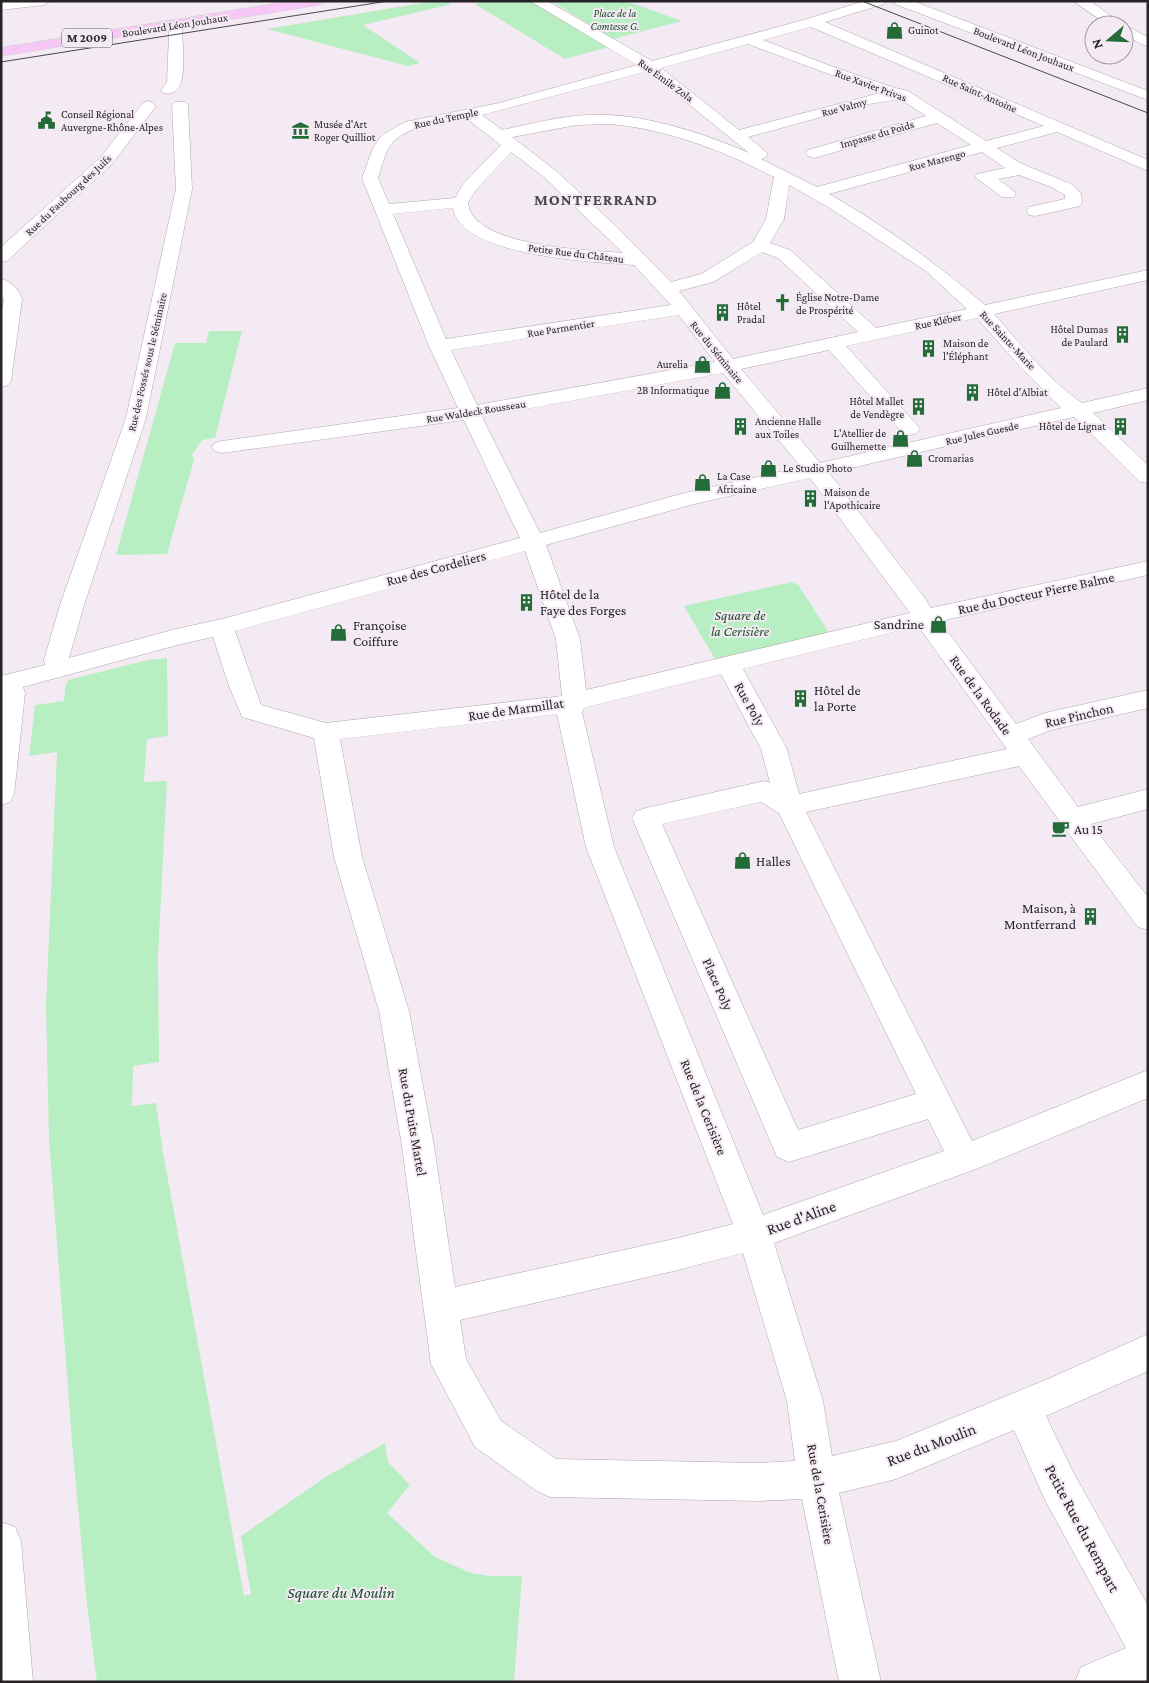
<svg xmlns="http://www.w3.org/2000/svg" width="1149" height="1683" font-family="'Crimson Pro',serif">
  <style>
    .green { fill: #b8efc2 }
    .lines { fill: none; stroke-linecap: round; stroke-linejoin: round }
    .minor-casing { stroke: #afa6af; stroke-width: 1 }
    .secondary-casing { stroke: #afa6af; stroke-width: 1 }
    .primary-casing { stroke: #cfcfcf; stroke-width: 1 }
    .minor { fill: #fff; fill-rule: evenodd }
    .secondary { fill: #fff; fill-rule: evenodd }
    .primary { fill: #f6c7f7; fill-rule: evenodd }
    .tram { stroke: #4d484d; stroke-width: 1 }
    .labels { text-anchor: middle; stroke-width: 4; stroke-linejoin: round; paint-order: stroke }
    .far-park-label { font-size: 11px; font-style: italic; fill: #1a4d28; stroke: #f4eaf4 }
    .far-street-label { font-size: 11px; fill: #272327; stroke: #f4eaf4 }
    .far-poi-label { font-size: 11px; fill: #272327; stroke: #f4eaf4; text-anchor: start }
    .shield { fill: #f4eaf4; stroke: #645f64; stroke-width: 1 }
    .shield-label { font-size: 12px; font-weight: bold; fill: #272327 }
    .street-label { font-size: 14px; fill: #272327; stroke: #f4eaf4 }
    .poi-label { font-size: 14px; fill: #272327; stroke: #f4eaf4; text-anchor: start }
    .park-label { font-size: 14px; font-style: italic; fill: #1a4d28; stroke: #f4eaf4 }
    .far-district-label { font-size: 16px; font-weight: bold; letter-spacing: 1px; fill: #4e464e; stroke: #f4eaf4 }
    .near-street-label { font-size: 16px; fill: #272327; stroke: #f4eaf4 }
    .near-park-label { font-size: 16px; font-style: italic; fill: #1a4d28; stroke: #f4eaf4 }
  </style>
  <rect width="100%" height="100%" fill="#f4eaf4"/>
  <!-- green -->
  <g class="green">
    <path d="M434 1H448L452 4 363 25 420 63 408 66 267 29Z"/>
    <path d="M485 1H530L609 47 565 59 475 4Z"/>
    <path d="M551 1H626L682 21 613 39Z"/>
    <path d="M209 331H242L215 438 202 440 192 455 194 460 167 554 116 555 175 343H206Z"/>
    <path d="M792 582 799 586 829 633 715 659 684 606Z"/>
    <path d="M167 658 168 736 147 739 144 782 167 781 158 957 159 1062 133 1066 132 1106 156 1103 163 1152 244 1596 251 1594 241 1536 324 1478 385 1443 388 1462 410 1485 387 1513 435 1557 471 1573 489 1576H522L514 1682H97L87 1605 72 1442 49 1138 46 1006 57 752 29 756 35 705 64 701 65 689 68 680 148 660Z"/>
  </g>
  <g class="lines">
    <defs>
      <g id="minor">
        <path d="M51 1 44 5 1 10V2Z"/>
        <path d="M530 1H547L652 61 807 19 864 1H886L884 4 825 22 1148 160V171L1057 132 997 148 1020 163 1071 184 1081 193 1082 202 1080 206 1035 216 1029 215 1027 211 1029 207 1065 199V195L1051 187 1019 175 998 179 1016 193 1014 197H1002L975 177 977 174 1005 168 982 152 829 194C885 226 936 263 985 305L1148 270V280L994 314C1019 342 1050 382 1082 403L1148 388V400L1093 413 1148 465V483L1140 482 1074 417 829 473 924 597 931 608 1148 561V575L940 621 1016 724 1045 713 1148 690V708L1051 730 1028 739 1078 807 1148 789V809L1091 824 1148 897V930L1138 927 1019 766 806 812 972 1141 1148 1070V1098L976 1169 774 1243 823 1401 832 1456 896 1441 1048 1379 1148 1334V1371L1046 1416 1073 1472 1148 1606V1681L1146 1682H1075L1081 1667 1126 1648 1045 1500 1014 1430 896 1479 839 1493 881 1682H839L802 1499 759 1501 550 1497 537 1491 475 1447 431 1364 402 1146 379 1011 334 857 314 738 242 717 229 686 213 637 177 645 23 687 25 693 14 795 10 802 1 805V676L45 665 44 660 60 605 126 418 176 189 172 105 175 102H185L188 105 192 189 146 418 84 605 69 658 176 629 222 619 520 538 464 420 222 453 215 451 212 447 215 443 222 441 458 408 429 346 362 178 373 148 382 135 405 122 499 103 637 65ZM811 27 1044 126 986 141 908 91 892 87 828 65 763 40ZM748 44 880 93 739 130 661 68ZM648 71 749 153C703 133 640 112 589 115 560 116 531 124 502 130L482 115ZM900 99 926 116 808 150 806 153 808 156 814 158 937 123 971 145 817 187 761 159 766 157 768 154 748 137 869 104ZM466 118 501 145 464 183 455 198 389 204 378 178C382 167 385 150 393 142 411 124 443 123 466 118ZM610 124C667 129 724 151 774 177L766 219 753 242 701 274 671 282 617 227 556 171 512 137 577 125ZM511 152 544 177 623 253C587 250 491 247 471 213 469 210 469 206 468 202L476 190ZM789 185 828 207 926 271 967 309 876 328 790 250 770 243 784 219ZM453 208C460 257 596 262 634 265L671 305 446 339 393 214ZM762 252 778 258 858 332 733 359 679 291 713 282ZM679 315 715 362 477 405 451 350ZM977 318 1015 361 1061 408 820 463 741 369 829 350 903 433 910 435 917 433 920 429 917 425 846 346ZM723 373 801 467 681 494 540 533 482 417ZM810 478 910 613 586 690 580 639 546 545 694 504ZM525 551 556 639 562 696 326 723 261 705 235 631ZM918 626 1007 749 799 794 787 749 743 669ZM721 674 761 749 770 783 764 781 646 808 636 811 632 818 777 1157 789 1162 928 1119 944 1151 763 1215 614 847 582 712 584 708ZM557 714 586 847 733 1224 674 1239 455 1287 434 1146 409 1011 362 857 340 739ZM761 802 779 813 916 1094 798 1130 662 824ZM743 1253 787 1401 795 1461 759 1463 556 1459 501 1421 466 1359 460 1320 674 1271Z"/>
        <path d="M1073 1H1090L1124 25 1148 37V47L1124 35V25H1108Z"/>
        <path d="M174 21 181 25C183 37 185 71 181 82 179 91 171 95 163 93L161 90 167 82 169 35 167 25Z"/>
        <path d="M148 101 153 103 156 106 112 164 7 261 1 262V247L100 158 143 103Z"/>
        <path d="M1 279C11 281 20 290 22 300L11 381 8 385 1 387V316L4 300 1 295Z"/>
        <path d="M1 1522 15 1527 21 1541 33 1682H1Z"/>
      </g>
      <path id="secondary" d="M893 1H913L1148 91V100L895 4Z"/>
      <path id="primary" d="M292 1H326L319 5 1 56V48Z"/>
    </defs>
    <!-- minor casing -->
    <use href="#minor" class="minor-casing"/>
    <!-- secondary casing -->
    <use href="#secondary" class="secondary-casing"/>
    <!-- primary casing -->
    <use href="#primary" class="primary-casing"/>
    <!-- minor -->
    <use href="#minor" class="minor"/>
    <!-- secondary -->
    <use href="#secondary" class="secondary"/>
    <!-- primary -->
    <use href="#primary" class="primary"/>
    <!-- tram -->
    <g class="tram">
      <path d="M862 1 1148 113"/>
      <path d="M1 62 388 1"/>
    </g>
  </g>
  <!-- icons -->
  <defs>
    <symbol id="shop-bare" viewBox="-9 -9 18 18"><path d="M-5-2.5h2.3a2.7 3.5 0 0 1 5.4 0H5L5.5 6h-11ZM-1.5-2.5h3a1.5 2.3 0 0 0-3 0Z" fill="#236b37" stroke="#f4eaf4" stroke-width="2.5" paint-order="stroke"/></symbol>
    <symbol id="civic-bare" viewBox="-9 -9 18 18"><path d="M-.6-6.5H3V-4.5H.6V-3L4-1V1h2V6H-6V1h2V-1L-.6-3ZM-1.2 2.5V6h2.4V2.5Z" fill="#236b37" stroke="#f4eaf4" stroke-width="2.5" paint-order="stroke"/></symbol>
    <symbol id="museum-bare" viewBox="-9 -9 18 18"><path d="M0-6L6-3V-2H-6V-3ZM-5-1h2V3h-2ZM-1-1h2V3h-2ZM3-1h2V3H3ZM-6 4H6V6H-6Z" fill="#236b37" stroke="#f4eaf4" stroke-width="2.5" paint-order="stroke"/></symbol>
    <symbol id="church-bare" viewBox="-9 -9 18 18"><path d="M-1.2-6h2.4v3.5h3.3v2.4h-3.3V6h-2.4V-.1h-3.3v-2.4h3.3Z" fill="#236b37" stroke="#f4eaf4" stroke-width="2.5" paint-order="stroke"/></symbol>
    <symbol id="building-bare" viewBox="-9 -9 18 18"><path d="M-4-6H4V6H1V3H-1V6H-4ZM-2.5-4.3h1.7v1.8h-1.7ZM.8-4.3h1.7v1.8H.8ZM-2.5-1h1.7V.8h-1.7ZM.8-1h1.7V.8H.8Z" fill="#236b37" stroke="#f4eaf4" stroke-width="2.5" paint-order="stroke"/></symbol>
    <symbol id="cafe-bare" viewBox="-9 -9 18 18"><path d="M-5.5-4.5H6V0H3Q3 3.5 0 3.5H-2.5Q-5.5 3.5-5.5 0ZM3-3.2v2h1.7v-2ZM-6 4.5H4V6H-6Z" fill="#236b37" stroke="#f4eaf4" stroke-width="2.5" paint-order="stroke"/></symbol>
  </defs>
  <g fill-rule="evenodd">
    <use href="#shop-bare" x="882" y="18" width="25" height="25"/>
    <use href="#civic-bare" x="34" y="108" width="25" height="25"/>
    <use href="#museum-bare" x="288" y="118" width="25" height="25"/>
    <use href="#church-bare" x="770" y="290" width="25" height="25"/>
    <use href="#building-bare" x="710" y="300" width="25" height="25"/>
    <use href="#building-bare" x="1110" y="322" width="25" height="25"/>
    <use href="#building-bare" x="916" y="336" width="25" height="25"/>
    <use href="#shop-bare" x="690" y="352" width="25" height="25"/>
    <use href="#shop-bare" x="710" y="378" width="25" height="25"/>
    <use href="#building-bare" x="960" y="380" width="25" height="25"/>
    <use href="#building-bare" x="906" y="394" width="25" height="25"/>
    <use href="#building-bare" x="1108" y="414" width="25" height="25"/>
    <use href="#building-bare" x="728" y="414" width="25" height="25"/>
    <use href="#shop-bare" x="888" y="426" width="25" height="25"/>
    <use href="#shop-bare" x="902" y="446" width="25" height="25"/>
    <use href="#shop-bare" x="756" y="456" width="25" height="25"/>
    <use href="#shop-bare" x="690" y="470" width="25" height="25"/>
    <use href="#building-bare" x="798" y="486" width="25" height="25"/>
    <use href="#building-bare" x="514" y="590" width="25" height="25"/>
    <use href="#shop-bare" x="926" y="612" width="25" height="25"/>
    <use href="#shop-bare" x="326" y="620" width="25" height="25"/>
    <use href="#building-bare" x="788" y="686" width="25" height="25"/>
    <use href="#cafe-bare" x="1048" y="816" width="25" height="25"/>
    <use href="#shop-bare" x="730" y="848" width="25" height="25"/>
    <use href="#building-bare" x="1078" y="904" width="25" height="25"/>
  </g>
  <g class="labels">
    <!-- far-park labels -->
    <g class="far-park-label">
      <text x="615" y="17">Place de la<tspan x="615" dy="13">Comtesse G.</tspan></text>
    </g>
    <!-- far-street labels -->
    <g class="far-street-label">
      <text transform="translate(175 25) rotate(-9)" y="4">Boulevard Léon Jouhaux</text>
      <text transform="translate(1024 49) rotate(21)" y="4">Boulevard Léon Jouhaux</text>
      <text transform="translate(666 80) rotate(36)" y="4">Rue Émile Zola</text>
      <text transform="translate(871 85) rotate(20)" y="4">Rue Xavier Privas</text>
      <text transform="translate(980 93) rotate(24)" y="4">Rue Saint-Antoine</text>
      <text transform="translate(844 107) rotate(-15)" y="4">Rue Valmy</text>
      <text transform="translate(446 118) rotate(-12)" y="4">Rue du Temple</text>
      <text transform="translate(877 134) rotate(-16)" y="4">Impasse du Poids</text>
      <text transform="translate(937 160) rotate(-15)" y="4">Rue Marengo</text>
      <text transform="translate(68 195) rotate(-43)" y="4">Rue du Faubourg des Juifs</text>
      <text transform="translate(576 253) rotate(7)" y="4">Petite Rue du Château</text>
      <text transform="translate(938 321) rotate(-12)" y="4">Rue Kléber</text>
      <text transform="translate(561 328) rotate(-9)" y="4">Rue Parmentier</text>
      <text transform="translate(1008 340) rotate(47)" y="4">Rue Sainte-Marie</text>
      <text transform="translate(717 352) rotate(51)" y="4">Rue du Séminaire</text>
      <text transform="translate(147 362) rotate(-77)" y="4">Rue des Fossés sous le Séminaire</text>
      <text transform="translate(476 411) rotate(-9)" y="4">Rue Waldeck Rousseau</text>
      <text transform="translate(982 433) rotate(-13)" y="4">Rue Jules Guesde</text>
    </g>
    <!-- far-poi labels -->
    <g class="far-poi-label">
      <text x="908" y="34">Guinot</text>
      <text x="61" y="118">Conseil Régional<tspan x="61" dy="13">Auvergne-Rhône-Alpes</tspan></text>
      <text x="314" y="128">Musée d'Art<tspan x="314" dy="13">Roger Quilliot</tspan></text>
      <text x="796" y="301">Église Notre-Dame<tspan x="796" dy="13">de Prospérité</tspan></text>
      <text x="737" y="310">Hôtel<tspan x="737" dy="13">Pradal</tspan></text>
      <text x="1108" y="333" text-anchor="end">Hôtel Dumas<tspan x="1108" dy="13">de Paulard</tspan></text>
      <text x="943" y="347">Maison de<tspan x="943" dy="13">l'Éléphant</tspan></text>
      <text x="688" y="368" text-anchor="end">Aurelia</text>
      <text x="709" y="394" text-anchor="end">2B Informatique</text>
      <text x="987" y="396">Hôtel d'Albiat</text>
      <text x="904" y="405" text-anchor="end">Hôtel Mallet<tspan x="904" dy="13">de Vendègre</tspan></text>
      <text x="755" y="425">Ancienne Halle<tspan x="755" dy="13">aux Toiles</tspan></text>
      <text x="1106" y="430" text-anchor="end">Hôtel de Lignat</text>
      <text x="886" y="437" text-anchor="end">L'Atellier de<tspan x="886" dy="13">Guilhemette</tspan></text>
      <text x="928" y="462">Cromarias</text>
      <text x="783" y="472">Le Studio Photo</text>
      <text x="717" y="480">La Case<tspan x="717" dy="13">Africaine</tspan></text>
      <text x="824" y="496">Maison de<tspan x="824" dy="13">l'Apothicaire</tspan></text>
    </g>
    <!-- shield labels -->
    <rect class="shield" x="62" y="28.5" width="50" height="19" rx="4"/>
    <g class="shield-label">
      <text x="87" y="42">M 2009</text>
    </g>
    <!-- street labels -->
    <g class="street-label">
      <text transform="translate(436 568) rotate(-15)" y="5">Rue des Cordeliers</text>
      <text transform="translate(1036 593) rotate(-12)" y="5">Rue du Docteur Pierre Balme</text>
      <text transform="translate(981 695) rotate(54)" y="5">Rue de la Rodade</text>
      <text transform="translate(750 704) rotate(61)" y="5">Rue Poly</text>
      <text transform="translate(516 709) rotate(-8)" y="5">Rue de Marmillat</text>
      <text transform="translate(1079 715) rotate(-13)" y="5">Rue Pinchon</text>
      <text transform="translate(718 984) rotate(66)" y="5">Place Poly</text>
      <text transform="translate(704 1107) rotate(68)" y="5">Rue de la Cerisière</text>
      <text transform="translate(413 1122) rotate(80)" y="5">Rue du Puits Martel</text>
      <text transform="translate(821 1494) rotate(80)" y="5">Rue de la Cerisière</text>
    </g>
    <!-- poi labels -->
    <g class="poi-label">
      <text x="540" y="599">Hôtel de la<tspan x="540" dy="16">Faye des Forges</tspan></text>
      <text x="924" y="629" text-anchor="end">Sandrine</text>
      <text x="353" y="630">Françoise<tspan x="353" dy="16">Coiffure</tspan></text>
      <text x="814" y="695">Hôtel de<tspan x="814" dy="16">la Porte</tspan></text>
      <text x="1074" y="834">Au 15</text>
      <text x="756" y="866">Halles</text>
      <text x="1076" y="913" text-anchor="end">Maison, à<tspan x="1076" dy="16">Montferrand</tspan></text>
    </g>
    <!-- park labels -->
    <g class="park-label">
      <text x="740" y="620">Square de<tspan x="740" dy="16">la Cerisière</tspan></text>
    </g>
    <!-- far-district labels -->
    <g class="far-district-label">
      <text x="596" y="205">MONTFERRAND</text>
    </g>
    <!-- near-street labels -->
    <g class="near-street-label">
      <text transform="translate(801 1217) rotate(-20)" y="6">Rue d'Aline</text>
      <text transform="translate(931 1444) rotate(-21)" y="6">Rue du Moulin</text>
      <text transform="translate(1083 1528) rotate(62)" y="6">Petite Rue du Rempart</text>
    </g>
    <!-- near-park labels -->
    <g class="near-park-label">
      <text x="341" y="1598">Square du Moulin</text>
    </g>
  </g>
  <!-- border -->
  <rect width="1149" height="1683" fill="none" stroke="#272327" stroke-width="5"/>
  <!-- north arrow -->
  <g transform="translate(1109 40) rotate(251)"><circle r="24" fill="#f4eaf4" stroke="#a29aa2"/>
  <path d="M0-4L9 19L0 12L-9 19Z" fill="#236b37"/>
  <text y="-8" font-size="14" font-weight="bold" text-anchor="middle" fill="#272327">N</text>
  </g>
</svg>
